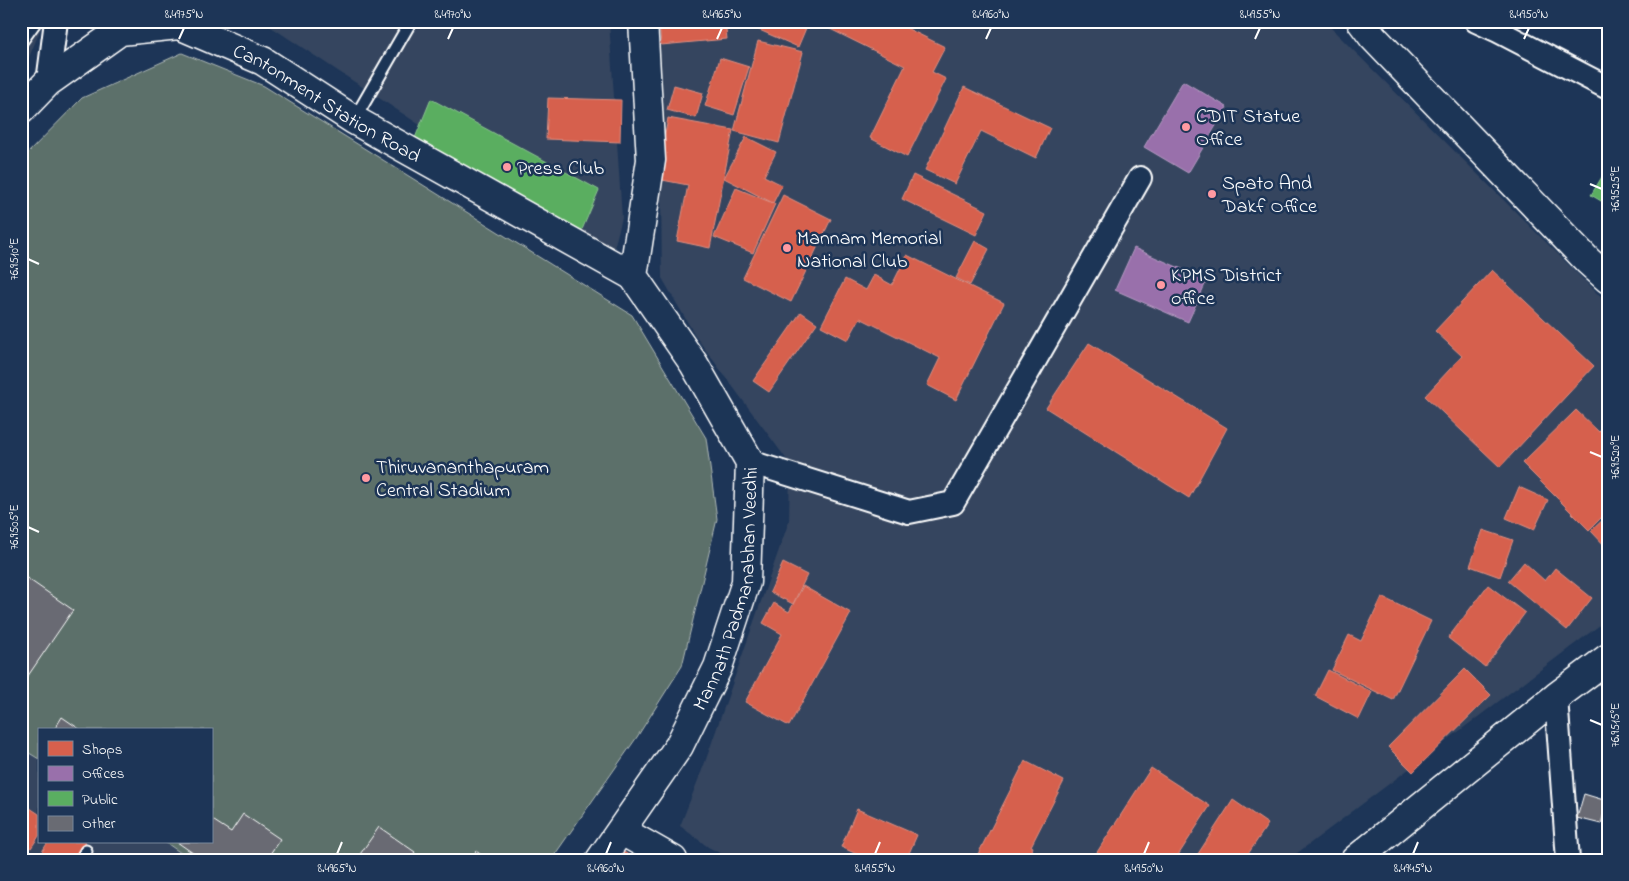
<svg xmlns="http://www.w3.org/2000/svg" width="1629" height="881" font-family="'Indie Flower',sans-serif">
  <style>
    .built { fill: #34455f }
    .green { fill: #5c706b; stroke: #aeb8b5 }
    .shops { fill: #d6604d; stroke: #e29082 }
    .offices { fill: #9970ab; stroke: #b89bc4 }
    .public { fill: #5aae61; stroke: #8cc690 }
    .building { fill: #696b73; stroke: #fff }
    .lines { fill: none; stroke-linecap: round; stroke-linejoin: round }
    .service-casing { stroke: #fff; stroke-width: 15 }
    .minor-casing { stroke: #fff; stroke-width: 26 }
    .tertiary-casing { stroke: #fff; stroke-width: 31 }
    .service { stroke: #1d3557; stroke-width: 11 }
    .minor { stroke: #1d3557; stroke-width: 22 }
    .tertiary { stroke: #1d3557; stroke-width: 28 }
    .ticks { fill: none; stroke: #fff; stroke-width: 2 }
    .poi-dot { fill: #ff9aa2; stroke: #1d3557; stroke-width: 2 }
    .labels { text-anchor: middle; stroke-width: 5; stroke-linejoin: round; paint-order: stroke }
    .street-label { font-size: 20px; fill: #fff; stroke: #1d3557 }
    .poi-label { font-size: 20px; fill: #fff; stroke: #1d3557; text-anchor: start }
    .neatline { fill: none; stroke: #fff; stroke-width: 2 }
    .ticks-label { font-size: 12px; text-anchor: middle; fill: #fff }
  </style>
  <rect width="100%" height="100%" fill="#1d3557"/>
  <filter id="ink" filterUnits="userSpaceOnUse"><feTurbulence type="fractalNoise" baseFrequency=".02" numOctaves="2"/><feDisplacementMap in="SourceGraphic" scale="10" xChannelSelector="R" yChannelSelector="G"/><feConvolveMatrix kernelMatrix="1 2 1 2 8 2 1 2 1" color-interpolation-filters="sRGB"/></filter>
  <g filter="url(#ink)">
    <!-- built -->
    <g class="built">
      <path d="M21 21H44L27 62 21 69Z"/>
      <path d="M262 21H609L622 218 613 252Z"/>
      <path d="M659 21H1324L1608 304V619L1288 860H734L708 847 680 826 704 765 789 521 790 464 696 337 662 278Z"/>
      <path d="M21 748 39 759V842H165L191 860H21Z"/>
    </g>
    <!-- green -->
    <path class="green" d="M182 53 264 86 632 315 706 438 717 519 682 666 637 737 551 860H191L165 842H211V730H39V759L21 748V160L82 98Z"/>
    <!-- shops -->
    <g class="shops">
      <path d="M659 21H725L727 39 661 45Z"/>
      <path d="M739 21H809L798 47Z"/>
      <path d="M821 21H892L945 47 932 72 946 79 907 157 870 138 905 66 820 24Z"/>
      <path d="M758 41 803 52 779 143 734 131Z"/>
      <path d="M720 58 749 67 734 115 705 106Z"/>
      <path d="M674 85 703 93 696 118 667 110Z"/>
      <path d="M964 87 1050 128 1036 158 981 131 955 184 925 170Z"/>
      <path d="M548 98 621 100 620 142 546 139Z"/>
      <path d="M668 118 733 130 710 248 677 241 688 185 657 179Z"/>
      <path d="M746 137 776 152 764 176 782 185 773 203 724 178Z"/>
      <path d="M913 175 987 211 976 235 902 199Z"/>
      <path d="M736 188 775 204 753 253 714 237Z"/>
      <path d="M783 195 831 219 791 302 743 278Z"/>
      <path d="M975 241 989 249 970 285 956 278Z"/>
      <path d="M907 255 1004 303 956 400 927 385 940 358 860 318 848 340 821 326 845 279 866 290 874 275 892 285Z"/>
      <path d="M1492 270 1594 366 1500 467 1425 396 1462 356 1435 331Z"/>
      <path d="M801 312 817 323 769 392 753 381Z"/>
      <path d="M1089 343 1227 428 1189 498 1046 408Z"/>
      <path d="M1576 410 1599 432 1608 423V511L1589 530 1522 463Z"/>
      <path d="M1519 487 1548 500 1534 530 1506 518Z"/>
      <path d="M1608 515V549L1591 531Z"/>
      <path d="M1483 530 1513 540 1500 577 1470 566Z"/>
      <path d="M1524 562 1545 581 1555 568 1592 598 1567 630 1508 581Z"/>
      <path d="M783 563 807 575 793 604 770 592Z"/>
      <path d="M1488 585 1525 613 1485 667 1448 638Z"/>
      <path d="M803 586 851 613 789 726 745 702 782 634 763 623 774 603 789 612Z"/>
      <path d="M1382 597 1431 621 1393 700 1332 670 1349 635 1361 641Z"/>
      <path d="M1465 669 1491 695 1413 772 1388 747Z"/>
      <path d="M1328 670 1372 692 1359 719 1315 696Z"/>
      <path d="M1025 761 1064 781 1031 846 1033 847 1027 860H975Z"/>
      <path d="M1151 768 1210 806 1175 860H1092Z"/>
      <path d="M1233 800 1268 824 1244 860H1194Z"/>
      <path d="M21 802 39 814V836L31 848 21 842Z"/>
      <path d="M857 809 917 835 906 860H870L841 847Z"/>
      <path d="M48 842H85L86 843 75 860H37Z"/>
      <path d="M624 852 636 860H619Z"/>
    </g>
    <!-- offices -->
    <g class="offices">
      <path d="M1183 81 1227 107 1188 173 1144 147Z"/>
      <path d="M1134 248 1207 280 1188 322 1115 290Z"/>
    </g>
    <!-- public -->
    <g class="public">
      <path d="M431 99 599 190 581 232 413 143Z"/>
      <path d="M1608 167V205L1591 195Z"/>
    </g>
    <!-- building -->
    <g class="building">
      <path d="M21 574 73 610 21 686Z"/>
      <path d="M62 717 81 730H54Z"/>
      <path d="M1584 794 1607 801 1601 824 1577 818Z"/>
      <path d="M243 814 280 839 268 857 272 860H203L177 842H211V819L231 832Z"/>
      <path d="M379 827 415 852 410 860H356Z"/>
      <path d="M476 851 488 860H470Z"/>
      <path d="M345 854 354 860H341Z"/>
    </g>
    <g class="lines">
      <defs>
        <g id="service">
          <path d="M21 42 36 21"/>
          <path d="M354 120 411 21"/>
          <path d="M81 860 86 851"/>
        </g>
        <g id="minor">
          <path d="M1476 21 1498 31 1608 88"/>
          <path d="M48 82 56 21"/>
          <path d="M750 462 909 512 953 503 1140 178"/>
          <path d="M1556 697 1568 860"/>
        </g>
        <g id="tertiary">
          <path d="M1361 21 1373 37 1588 261 1608 279"/>
          <path id="s1" d="M21 110 48 82 120 31 179 25 263 61 354 120 633 276"/>
          <path d="M622 831 673 860"/>
          <path id="s2" d="M600 860 679 746 718 667 746 582 750 462 694 364 633 276 651 160 643 21"/>
          <path d="M1355 860 1556 697 1608 658"/>
        </g>
      </defs>
      <!-- service casing -->
      <use href="#service" class="service-casing"/>
      <!-- minor casing -->
      <use href="#minor" class="minor-casing"/>
      <!-- tertiary casing -->
      <use href="#tertiary" class="tertiary-casing"/>
      <!-- service -->
      <use href="#service" class="service"/>
      <!-- minor -->
      <use href="#minor" class="minor"/>
      <!-- tertiary -->
      <use href="#tertiary" class="tertiary"/>
    </g>
  </g>
  <!-- ticks -->
  <path class="ticks" d="M179 39 184 28M448 39 453 28M717 39 722 28M986 39 991 28M1255 39 1260 28M1524 39 1529 28M1590 184 1602 189M28 259 39 264M1590 452 1602 457M28 527 39 532M1590 720 1602 725M337 854 342 842M606 854 611 842M875 854 880 842M1144 854 1149 842M1413 854 1418 842"/>
  <!-- markers -->
  <g class="poi-dot">
    <circle cx="1186" cy="127" r="5"/>
    <circle cx="507" cy="167" r="5"/>
    <circle cx="1212" cy="194" r="5"/>
    <circle cx="787" cy="248" r="5"/>
    <circle cx="1161" cy="285" r="5"/>
    <circle cx="366" cy="478" r="5"/>
  </g>
  <g class="labels">
    <!-- street labels -->
    <g class="street-label">
      <text dy="7" stroke="none"><textPath href="#s1" startOffset="354">Cantonment Station Road</textPath></text>
      <text dy="7" stroke="none"><textPath href="#s2" startOffset="306">Mannath Padmanabhan Veedhi</textPath></text>
    </g>
    <!-- poi labels -->
    <g class="poi-label">
      <text x="1196" y="122">CDIT Statue<tspan x="1196" dy="23">Office</tspan></text>
      <text x="517" y="174">Press Club</text>
      <text x="1222" y="189">Spato And<tspan x="1222" dy="23">Dakf Office</tspan></text>
      <text x="797" y="244">Mannam Memorial<tspan x="797" dy="23">National Club</tspan></text>
      <text x="1171" y="281">KPMS District<tspan x="1171" dy="23">office</tspan></text>
      <text x="376" y="473">Thiruvananthapuram<tspan x="376" dy="23">Central Stadium</tspan></text>
    </g>
  </g>
  <!-- margin -->
  <rect width="1629" height="881" fill="none" stroke="#1d3557" stroke-width="55"/>
  <!-- legend -->
  <rect x="38" y="728" width="175" height="115" fill="#1d3557" stroke="#77869a"/>
  <rect x="48" y="741" width="25" height="15" fill="#d6604d" stroke="#77869a"/>
  <text x="82" y="754" font-size="15" fill="#ffffff">Shops</text>
  <rect x="48" y="766" width="25" height="15" fill="#9970ab" stroke="#77869a"/>
  <text x="82" y="778" font-size="15" fill="#ffffff">Offices</text>
  <rect x="48" y="791" width="25" height="15" fill="#5aae61" stroke="#77869a"/>
  <text x="82" y="804" font-size="15" fill="#ffffff">Public</text>
  <rect x="48" y="816" width="25" height="15" fill="#696b73" stroke="#77869a"/>
  <text x="82" y="828" font-size="15" fill="#ffffff">Other</text>
  <rect x="28" y="28" width="1574" height="826" class="neatline"/>
  <g class="ticks-label">
    <text x="184" y="18">8.4975°N</text>
    <text x="453" y="18">8.4970°N</text>
    <text x="722" y="18">8.4965°N</text>
    <text x="991" y="18">8.4960°N</text>
    <text x="1260" y="18">8.4955°N</text>
    <text x="1529" y="18">8.4950°N</text>
    <text transform="translate(1615 189) rotate(-90)" y="4">76.9525°E</text>
    <text transform="translate(14 259) rotate(-90)" y="4">76.9510°E</text>
    <text transform="translate(1615 457) rotate(-90)" y="4">76.9520°E</text>
    <text transform="translate(14 527) rotate(-90)" y="4">76.9505°E</text>
    <text transform="translate(1615 725) rotate(-90)" y="4">76.9515°E</text>
    <text x="337" y="872">8.4965°N</text>
    <text x="606" y="872">8.4960°N</text>
    <text x="875" y="872">8.4955°N</text>
    <text x="1144" y="872">8.4950°N</text>
    <text x="1413" y="872">8.4945°N</text>
  </g>
</svg>
